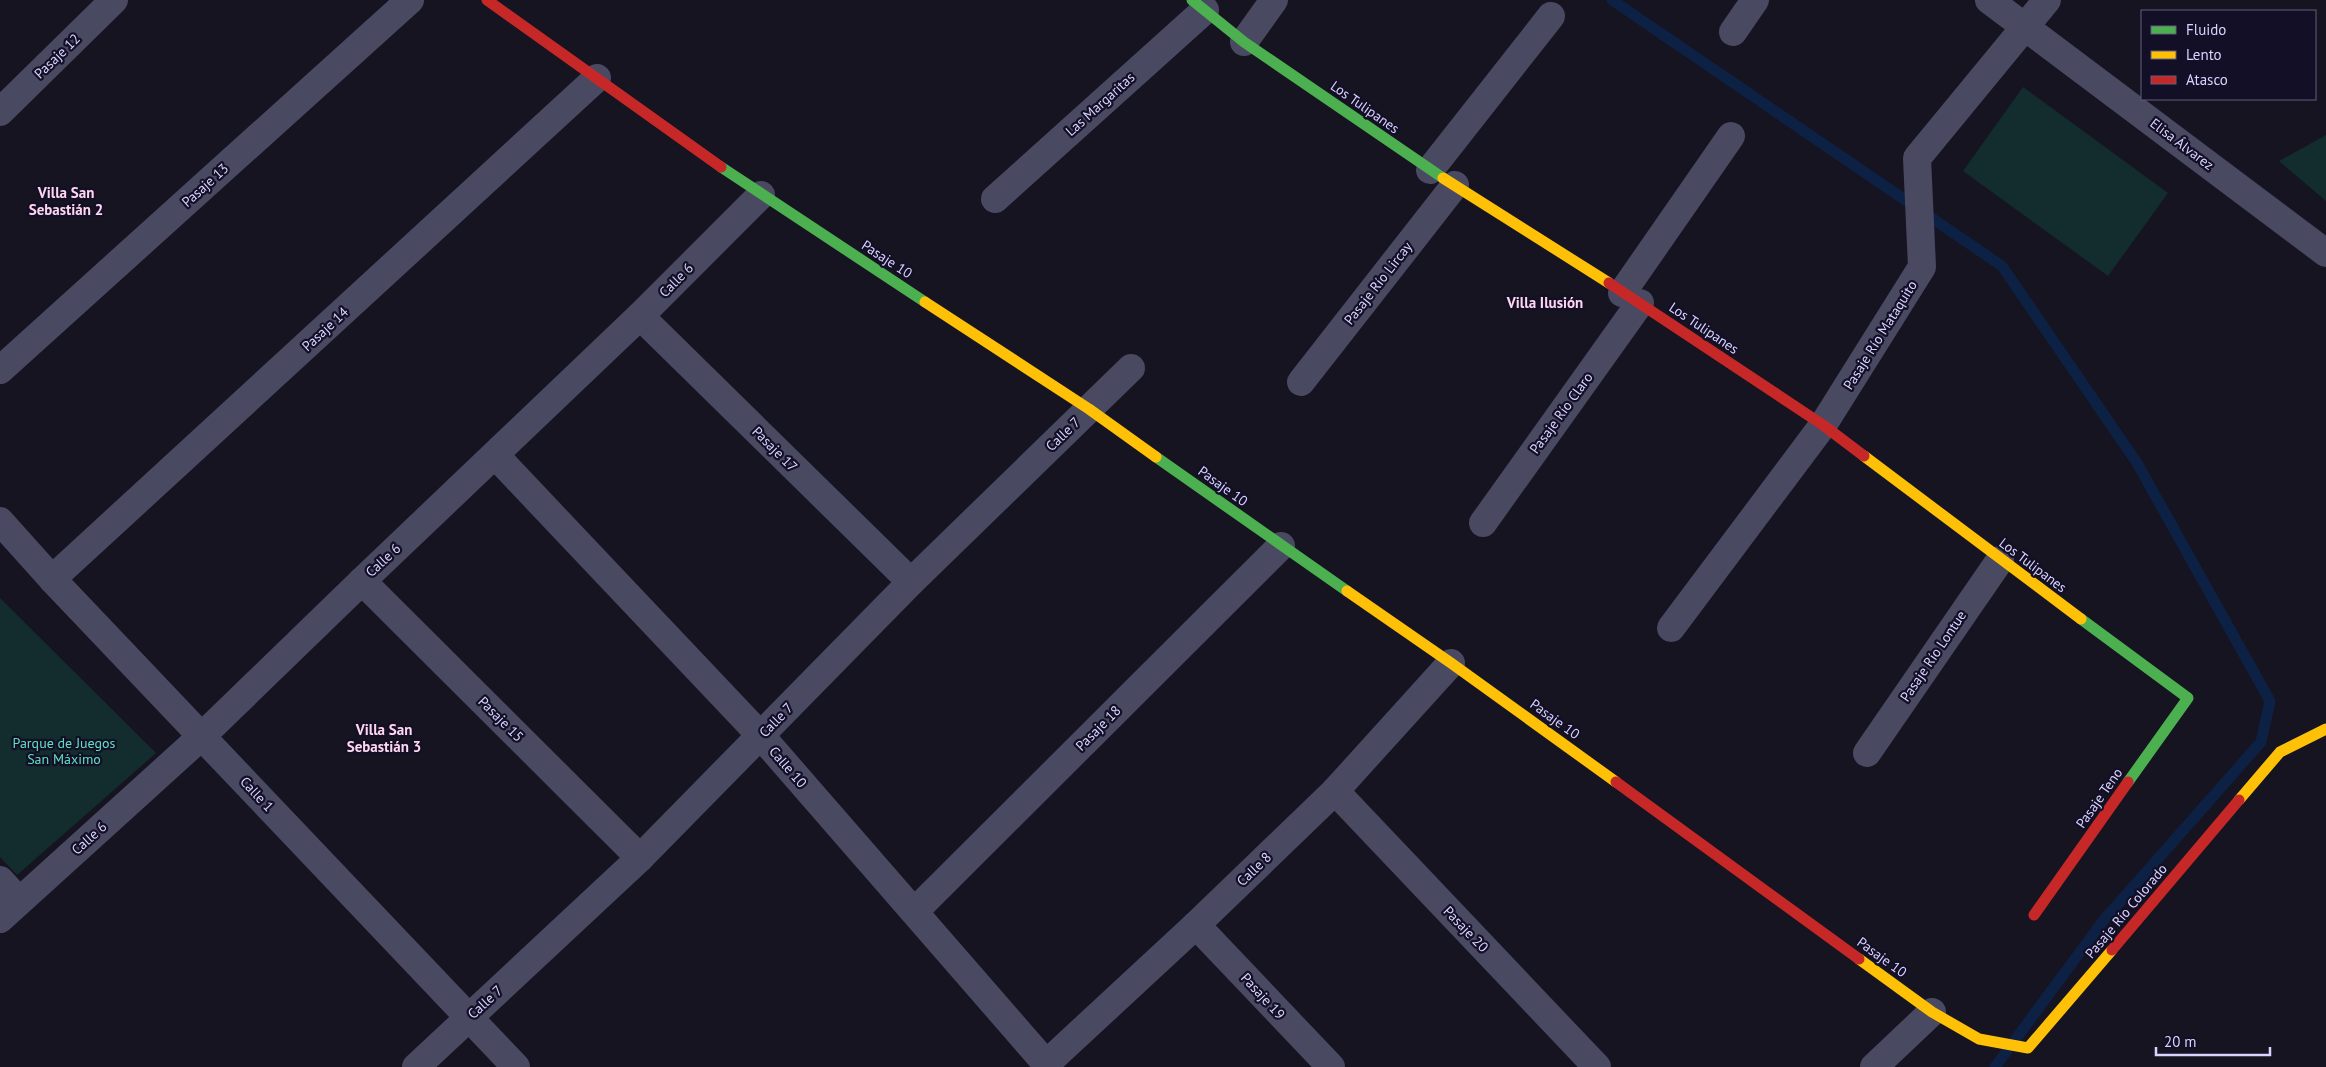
<svg xmlns="http://www.w3.org/2000/svg" width="2326" height="1067" font-family="'PT Sans',sans-serif">
  <style>
    .green { fill: #132c2d }
    .lines { fill: none; stroke-linecap: round; stroke-linejoin: round }
    .stream { stroke: #0d2144; stroke-width: 11 }
    .street { stroke: #4a4962; stroke-width: 28 }
    .fast { stroke: #4caf50; stroke-width: 11 }
    .slow { stroke: #ffc107; stroke-width: 11 }
    .jam { stroke: #c62828; stroke-width: 11 }
    .labels { text-anchor: middle; stroke-width: 4.5; stroke-linejoin: round; paint-order: stroke }
    .street-label { font-size: 14px; fill: #d9d4ff; stroke: #130f26 }
    .park-label { font-size: 14px; fill: #5fe0c0; stroke: #130f26 }
    .neighbourhood-label { font-size: 15px; font-weight: bold; fill: #ffd6f0; stroke: #130f26 }
  </style>
  <rect width="100%" height="100%" fill="#161421"/>
  <!-- green -->
  <g class="green">
    <path d="M2023 87 2168 193 2108 276 1963 171Z"/>
    <path d="M2326 135V201L2279 161Z"/>
    <path d="M0 598 156 753 17 875 0 857Z"/>
  </g>
  <g class="lines">
    <!-- stream -->
    <path class="stream" d="M1612 0 2002 266 2137 463 2270 701 2261 742 2103 921 1995 1067"/>
    <!-- street -->
    <g class="street">
      <path d="M1989 0 2326 253"/>
      <path d="M1733 32 1755 0"/>
      <path d="M1244 42 1274 0"/>
      <path d="M0 112 114 0"/>
      <path d="M1430 170 1551 16"/>
      <path d="M995 199 1205 10"/>
      <path d="M1622 293 1731 136"/>
      <path d="M640 316 911 582"/>
      <path d="M0 370 410 0"/>
      <path d="M1301 382 1455 185"/>
      <path d="M495 455 761 736 1049 1067"/>
      <path d="M0 521 52 579 516 1067"/>
      <path d="M1483 523 1640 303"/>
      <path d="M52 579 597 78"/>
      <path d="M362 581 640 858"/>
      <path d="M1671 628 1823 425 1922 267 1917 158 2047 0"/>
      <path d="M1867 753 2000 560"/>
      <path d="M1335 791 1597 1067"/>
      <path d="M0 880 19 901"/>
      <path d="M915 911 1281 546"/>
      <path d="M0 919 202 736 362 581 640 316 761 195"/>
      <path d="M1196 925 1331 1067"/>
      <path d="M1046 1064 1196 925 1335 791 1451 663"/>
      <path d="M416 1067 640 858 911 582 1131 368"/>
      <path d="M1874 1067 1932 1012"/>
    </g>
    <!-- fast -->
    <g class="fast">
      <path d="M1192 0 1244 42 1443 178"/>
      <path d="M721 167 925 302"/>
      <path d="M1156 457 1347 591"/>
      <path d="M2081 619 2188 698 2128 782"/>
    </g>
    <!-- slow -->
    <g class="slow">
      <path d="M1443 178 1609 283"/>
      <path d="M925 302 1089 409 1156 457"/>
      <path d="M1864 456 2081 619"/>
      <path d="M1347 591 1451 663 1616 782"/>
      <path d="M2239 800 2280 752 2326 729"/>
      <path d="M1859 959 1932 1012 1979 1039 2028 1048 2112 950"/>
    </g>
    <!-- jam -->
    <g class="jam">
      <path d="M487 0 721 167"/>
      <path d="M1609 283 1823 425 1864 456"/>
      <path d="M1616 782 1859 959"/>
      <path d="M2034 915 2128 782"/>
      <path d="M2112 950 2239 800"/>
    </g>
  </g>
  <g class="labels">
    <!-- street labels -->
    <g class="street-label">
      <text transform="translate(57 56) rotate(-44)" y="5">Pasaje 12</text>
      <text transform="translate(1100 104) rotate(-42)" y="5">Las Margaritas</text>
      <text transform="translate(1365 107) rotate(35)" y="5">Los Tulipanes</text>
      <text transform="translate(2182 144) rotate(37)" y="5">Elisa Álvarez</text>
      <text transform="translate(205 185) rotate(-42)" y="5">Pasaje 13</text>
      <text transform="translate(887 259) rotate(33)" y="5">Pasaje 10</text>
      <text transform="translate(676 280) rotate(-45)" y="5">Calle 6</text>
      <text transform="translate(1378 283) rotate(-52)" y="5">Pasaje Río Lircay</text>
      <text transform="translate(1704 328) rotate(34)" y="5">Los Tulipanes</text>
      <text transform="translate(325 329) rotate(-43)" y="5">Pasaje 14</text>
      <text transform="translate(1880 335) rotate(-58)" y="5">Pasaje Río Mataquito</text>
      <text transform="translate(1561 413) rotate(-54)" y="5">Pasaje Río Claro</text>
      <text transform="translate(1063 434) rotate(-44)" y="5">Calle 7</text>
      <text transform="translate(775 449) rotate(45)" y="5">Pasaje 17</text>
      <text transform="translate(1223 486) rotate(36)" y="5">Pasaje 10</text>
      <text transform="translate(383 560) rotate(-43)" y="5">Calle 6</text>
      <text transform="translate(2033 565) rotate(37)" y="5">Los Tulipanes</text>
      <text transform="translate(1933 656) rotate(-56)" y="5">Pasaje Río Lontue</text>
      <text transform="translate(501 719) rotate(45)" y="5">Pasaje 15</text>
      <text transform="translate(1555 719) rotate(36)" y="5">Pasaje 10</text>
      <text transform="translate(776 720) rotate(-46)" y="5">Calle 7</text>
      <text transform="translate(1098 728) rotate(-45)" y="5">Pasaje 18</text>
      <text transform="translate(788 767) rotate(49)" y="5">Calle 10</text>
      <text transform="translate(257 794) rotate(47)" y="5">Calle 1</text>
      <text transform="translate(2099 798) rotate(-55)" y="5">Pasaje Teno</text>
      <text transform="translate(89 838) rotate(-42)" y="5">Calle 6</text>
      <text transform="translate(1254 869) rotate(-44)" y="5">Calle 8</text>
      <text transform="translate(2126 911) rotate(-50)" y="5">Pasaje Río Colorado</text>
      <text transform="translate(1466 929) rotate(46)" y="5">Pasaje 20</text>
      <text transform="translate(1882 957) rotate(36)" y="5">Pasaje 10</text>
      <text transform="translate(1263 996) rotate(47)" y="5">Pasaje 19</text>
      <text transform="translate(485 1002) rotate(-43)" y="5">Calle 7</text>
    </g>
    <!-- park labels -->
    <g class="park-label">
      <text x="64" y="748">Parque de Juegos<tspan x="64" dy="16">San Máximo</tspan></text>
    </g>
    <!-- neighbourhood labels -->
    <g class="neighbourhood-label">
      <text x="66" y="198">Villa San<tspan x="66" dy="17">Sebastián 2</tspan></text>
      <text x="1545" y="308">Villa Ilusión</text>
      <text x="384" y="735">Villa San<tspan x="384" dy="17">Sebastián 3</tspan></text>
    </g>
  </g>
  <!-- legend -->
  <rect x="2141" y="10" width="175" height="90" fill="#130f26" stroke="#625e7d"/>
  <rect x="2151" y="26" width="25" height="8" fill="#4caf50" stroke="#625e7d"/>
  <text x="2186" y="35" font-size="15" fill="#d9d4ff">Fluido</text>
  <rect x="2151" y="51" width="25" height="8" fill="#ffc107" stroke="#625e7d"/>
  <text x="2186" y="60" font-size="15" fill="#d9d4ff">Lento</text>
  <rect x="2151" y="76" width="25" height="8" fill="#c62828" stroke="#625e7d"/>
  <text x="2186" y="85" font-size="15" fill="#d9d4ff">Atasco</text>
  <!-- scale -->
  <path d="M2156 1047v8h114v-8" fill="none" stroke="#d9d4ff" stroke-width="2.5"/>
  <text x="2164" y="1047" font-size="15" fill="#d9d4ff" stroke="#130f26" stroke-width="4" paint-order="stroke">20 m</text>
</svg>
